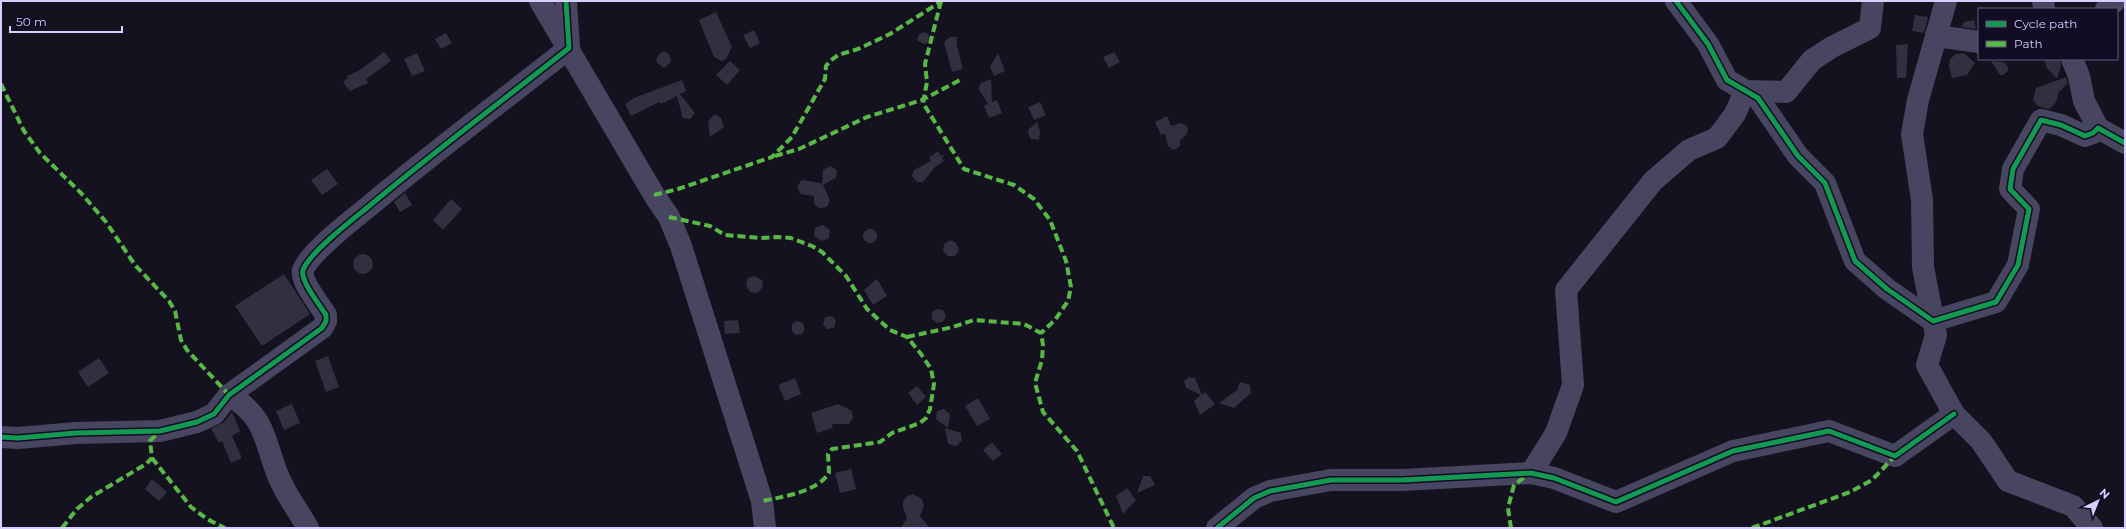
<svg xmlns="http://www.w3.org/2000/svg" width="2126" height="529" font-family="Montserrat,sans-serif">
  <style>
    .building { fill: #322f41 }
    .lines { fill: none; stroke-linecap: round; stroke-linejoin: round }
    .minor { stroke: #474560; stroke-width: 22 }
    .quiet { stroke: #58b947; stroke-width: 4; stroke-dasharray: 8 4; stroke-linecap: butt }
    .cycleway-casing { stroke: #110c24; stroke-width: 8 }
    .cycleway { stroke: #139951; stroke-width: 5 }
  </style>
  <rect width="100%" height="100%" fill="#14121e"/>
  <!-- building -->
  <g class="building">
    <path d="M716 12 732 47 726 59 722 61 714 57 699 20Z"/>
    <path d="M1915 15 1928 17 1924 33 1912 31Z"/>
    <path d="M1974 20 1976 29 1961 27 1964 22Z"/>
    <path d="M754 30 760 43 750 48 743 35Z"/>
    <path d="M925 32 929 35 931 42 923 44 917 40 919 34Z"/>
    <path d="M446 33 452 43 441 49 435 39Z"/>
    <path d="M950 37H957V46L963 69 952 72 944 42Z"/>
    <path d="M1908 44 1906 78H1897L1896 45Z"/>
    <path d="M664 51 669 54 671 62 664 68 656 62 658 55Z"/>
    <path d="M384 52 391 61 366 79 368 83 350 91 343 82 348 78 347 76 360 70Z"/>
    <path d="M1114 52 1120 62 1109 68 1103 57Z"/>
    <path d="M417 53 425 71 412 76 404 59Z"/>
    <path d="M998 53 1005 71 994 76 990 67Z"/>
    <path d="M1964 53 1975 63 1967 75 1952 78 1949 67 1950 59 1956 54Z"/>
    <path d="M2044 59H2060L2061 65 2057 79 2047 68Z"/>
    <path d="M730 61 740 70 727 85 716 75Z"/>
    <path d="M1991 61 2004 62 2008 67V71L2003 75H2000Z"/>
    <path d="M2066 77 2068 83 2058 93 2057 100 2053 106 2048 109 2038 106 2033 100 2036 88Z"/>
    <path d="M991 79 992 102 997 100 1002 113 989 118 984 106 988 104 979 90V86L981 83Z"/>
    <path d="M682 80 686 91 680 94 695 113 690 119 683 118 677 96 661 104 659 102 631 116 625 104 634 98Z"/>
    <path d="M1040 102 1046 115 1034 120 1028 107Z"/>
    <path d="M715 114 721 118 724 127 710 137 708 121Z"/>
    <path d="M1167 116 1171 126 1181 123 1185 125 1188 128 1187 134 1180 140V146L1174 150 1168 146 1165 133 1161 135 1155 122Z"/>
    <path d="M1037 122 1040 132 1039 140 1031 139 1028 133 1029 129Z"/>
    <path d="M938 151 941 156 945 154 942 158 944 161 935 167 923 182H917L912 176 914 170 931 161 929 158Z"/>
    <path d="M830 166 837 170 836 178 823 185 830 200 827 207 820 208 814 204V196L800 194 797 186 802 180 821 183 822 185 823 170Z"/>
    <path d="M327 169 338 184 322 195 311 180Z"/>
    <path d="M405 193 412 205 400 212 394 202Z"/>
    <path d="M451 199 462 209 443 230 433 220Z"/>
    <path d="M823 225 830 230 829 238 821 241 814 236 815 228Z"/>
    <circle cx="870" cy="236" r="7"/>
    <path d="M950 240 956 243 959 250 955 256H948L943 251 944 244Z"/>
    <circle cx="363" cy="264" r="10"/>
    <path d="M284 274 310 314 262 346 235 306Z"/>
    <path d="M755 276 762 280 763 287 757 293 750 292 746 285 748 278Z"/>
    <path d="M877 279 887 296 873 305 864 290Z"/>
    <path d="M937 309 943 310 946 316 943 322 937 323 932 319V312Z"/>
    <path d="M832 316 836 321 834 328 827 329 823 324 825 317Z"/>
    <path d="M738 320 740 333 725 334 724 321Z"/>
    <path d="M797 321 803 323 805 329 802 334 796 335 792 331V324Z"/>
    <path d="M328 356 339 387 326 392 315 361Z"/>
    <path d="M99 358 109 373 88 387 78 372Z"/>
    <path d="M1189 377 1195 378 1202 395 1205 392 1215 404 1200 415 1194 401 1201 395 1186 388 1184 381Z"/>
    <path d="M795 378 801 394 785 401 778 385Z"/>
    <path d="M1240 382 1250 385 1251 393 1234 408 1219 403 1237 390Z"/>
    <path d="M917 386 926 397 917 405 908 393Z"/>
    <path d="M978 398 990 419 977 426 965 406Z"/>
    <path d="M292 404 300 423 284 430 276 411Z"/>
    <path d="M838 404 852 411 853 418 849 424H832L833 428 817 433 811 413Z"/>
    <path d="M944 409 950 414 948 428 936 419 937 411Z"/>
    <path d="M232 412 240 431 232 436 242 458 231 463 222 441 219 443 211 429 224 422Z"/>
    <path d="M945 428 961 433 962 441 956 446 948 444Z"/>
    <path d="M992 442 1002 454 993 461 983 450Z"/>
    <path d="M851 469 856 489 840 493 835 473Z"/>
    <path d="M1143 476H1150L1155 485 1137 493Z"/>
    <path d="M152 479 167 492 159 501 145 489Z"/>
    <path d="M1127 488 1136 500 1123 514 1116 496Z"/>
    <path d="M913 494 922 499 924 506 920 516 930 528H901L907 518 903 508V501L907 496Z"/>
  </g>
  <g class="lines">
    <!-- minor -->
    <g class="minor">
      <path d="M540 1 654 195 669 217 681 246 762 501 765 528"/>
      <path d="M1676 1 1708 44 1727 80 1758 98 1798 156 1825 183 1855 261 1887 289 1933 321 1996 302 2018 265 2029 209 2010 189 2013 169 2041 120 2061 125 2085 136 2093 133 2098 128 2125 143"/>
      <path d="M1946 1 1918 100 1912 134 1922 200 1923 267 1936 335 1927 365 1954 414 1981 441 2008 481 2073 506 2092 528"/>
      <path d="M2043 1 2044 9"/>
      <path d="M2106 9 2115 1"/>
      <path d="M1936 36 1979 42"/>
      <path d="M2072 59 2079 76 2084 101 2098 128"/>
      <path d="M229 395C269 419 263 442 280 480 287 496 299 512 308 528"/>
      <path d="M1 437 18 438 76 433 160 431 197 422 214 414 229 395 322 328 326 321V315C320 305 300 281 303 270 310 252 352 220 368 207 434 152 502 101 569 48L566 1"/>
      <path d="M1531 473 1556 433 1573 385 1566 290 1653 181 1689 150 1717 138 1735 114 1745 91 1786 92 1812 60 1832 47 1870 28 1873 1"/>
      <path d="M1217 528 1254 498 1270 491 1331 480H1403L1531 473 1554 478 1616 502 1733 451 1829 431 1895 456 1954 414"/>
    </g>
    <!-- quiet -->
    <g class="quiet">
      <path d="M941 1 925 64 927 82 923 103 964 169 1014 185 1034 199 1050 220 1066 261 1071 287 1068 301 1055 320 1041 333"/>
      <path d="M1 84 24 131 40 153 81 193 106 222 135 265 169 301 175 311 181 340 187 350 229 395"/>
      <path d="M775 156 799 149 867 117 922 100 962 79"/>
      <path d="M654 195 678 189 772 157 792 137 825 79 826 66 830 61 838 55 858 49 890 34 942 1"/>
      <path d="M669 217 710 226 725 235 760 238 777 237 791 238 812 246 822 252 846 276 867 309 890 330 907 337 921 354 931 369 934 384 930 409 926 418 920 423 892 433 880 442 832 449 828 454 829 473C817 492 782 497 762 501"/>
      <path d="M907 337 953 327 974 320 1024 324 1041 333 1043 345 1042 360 1035 383 1043 412 1077 451 1114 528"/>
      <path d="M152 458 191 507 207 519 225 528"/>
      <path d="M62 528 77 509 91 497 146 464 152 458 150 441 160 431"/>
      <path d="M1511 528 1508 508 1514 485 1529 474"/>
      <path d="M1752 528 1850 492 1872 480 1895 456"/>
    </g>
    <defs>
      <g id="cycleway">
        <path d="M1676 1 1708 44 1727 80 1758 98 1798 156 1825 183 1855 261 1887 289 1933 321 1996 302 2018 265 2029 209 2010 189 2013 169 2041 120 2061 125 2085 136 2093 133 2098 128 2125 143"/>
        <path d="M1 437 18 438 76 433 160 431 197 422 214 414 229 395 322 328 326 321V315C320 305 300 281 303 270 310 252 352 220 368 207 434 152 502 101 569 48L566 1"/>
        <path d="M1217 528 1254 498 1270 491 1331 480H1403L1531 473 1554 478 1616 502 1733 451 1829 431 1895 456 1954 414"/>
      </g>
    </defs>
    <!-- cycleway casing -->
    <use href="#cycleway" class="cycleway-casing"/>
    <!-- cycleway -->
    <use href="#cycleway" class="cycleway"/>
  </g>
  <!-- border -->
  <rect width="2126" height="529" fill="none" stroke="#d6cfff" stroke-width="4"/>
  <!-- legend -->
  <rect x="1978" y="8" width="140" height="52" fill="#110c24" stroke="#605a7c"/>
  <rect x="1986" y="21" width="20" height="6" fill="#139951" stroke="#605a7c"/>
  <text x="2014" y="28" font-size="12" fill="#d6cfff">Cycle path</text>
  <rect x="1986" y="41" width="20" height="6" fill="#58b947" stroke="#605a7c"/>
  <text x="2014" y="48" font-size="12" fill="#d6cfff">Path</text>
  <!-- north arrow -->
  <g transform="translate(2098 501) rotate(43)" stroke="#110c24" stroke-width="3" paint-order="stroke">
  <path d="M0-3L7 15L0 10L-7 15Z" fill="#d6cfff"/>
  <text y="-6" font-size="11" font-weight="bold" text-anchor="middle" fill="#d6cfff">N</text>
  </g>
  <!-- scale -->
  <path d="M10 26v6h112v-6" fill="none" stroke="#d6cfff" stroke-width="2"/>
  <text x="16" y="26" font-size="12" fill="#d6cfff" stroke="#110c24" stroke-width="3" paint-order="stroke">50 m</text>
</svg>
